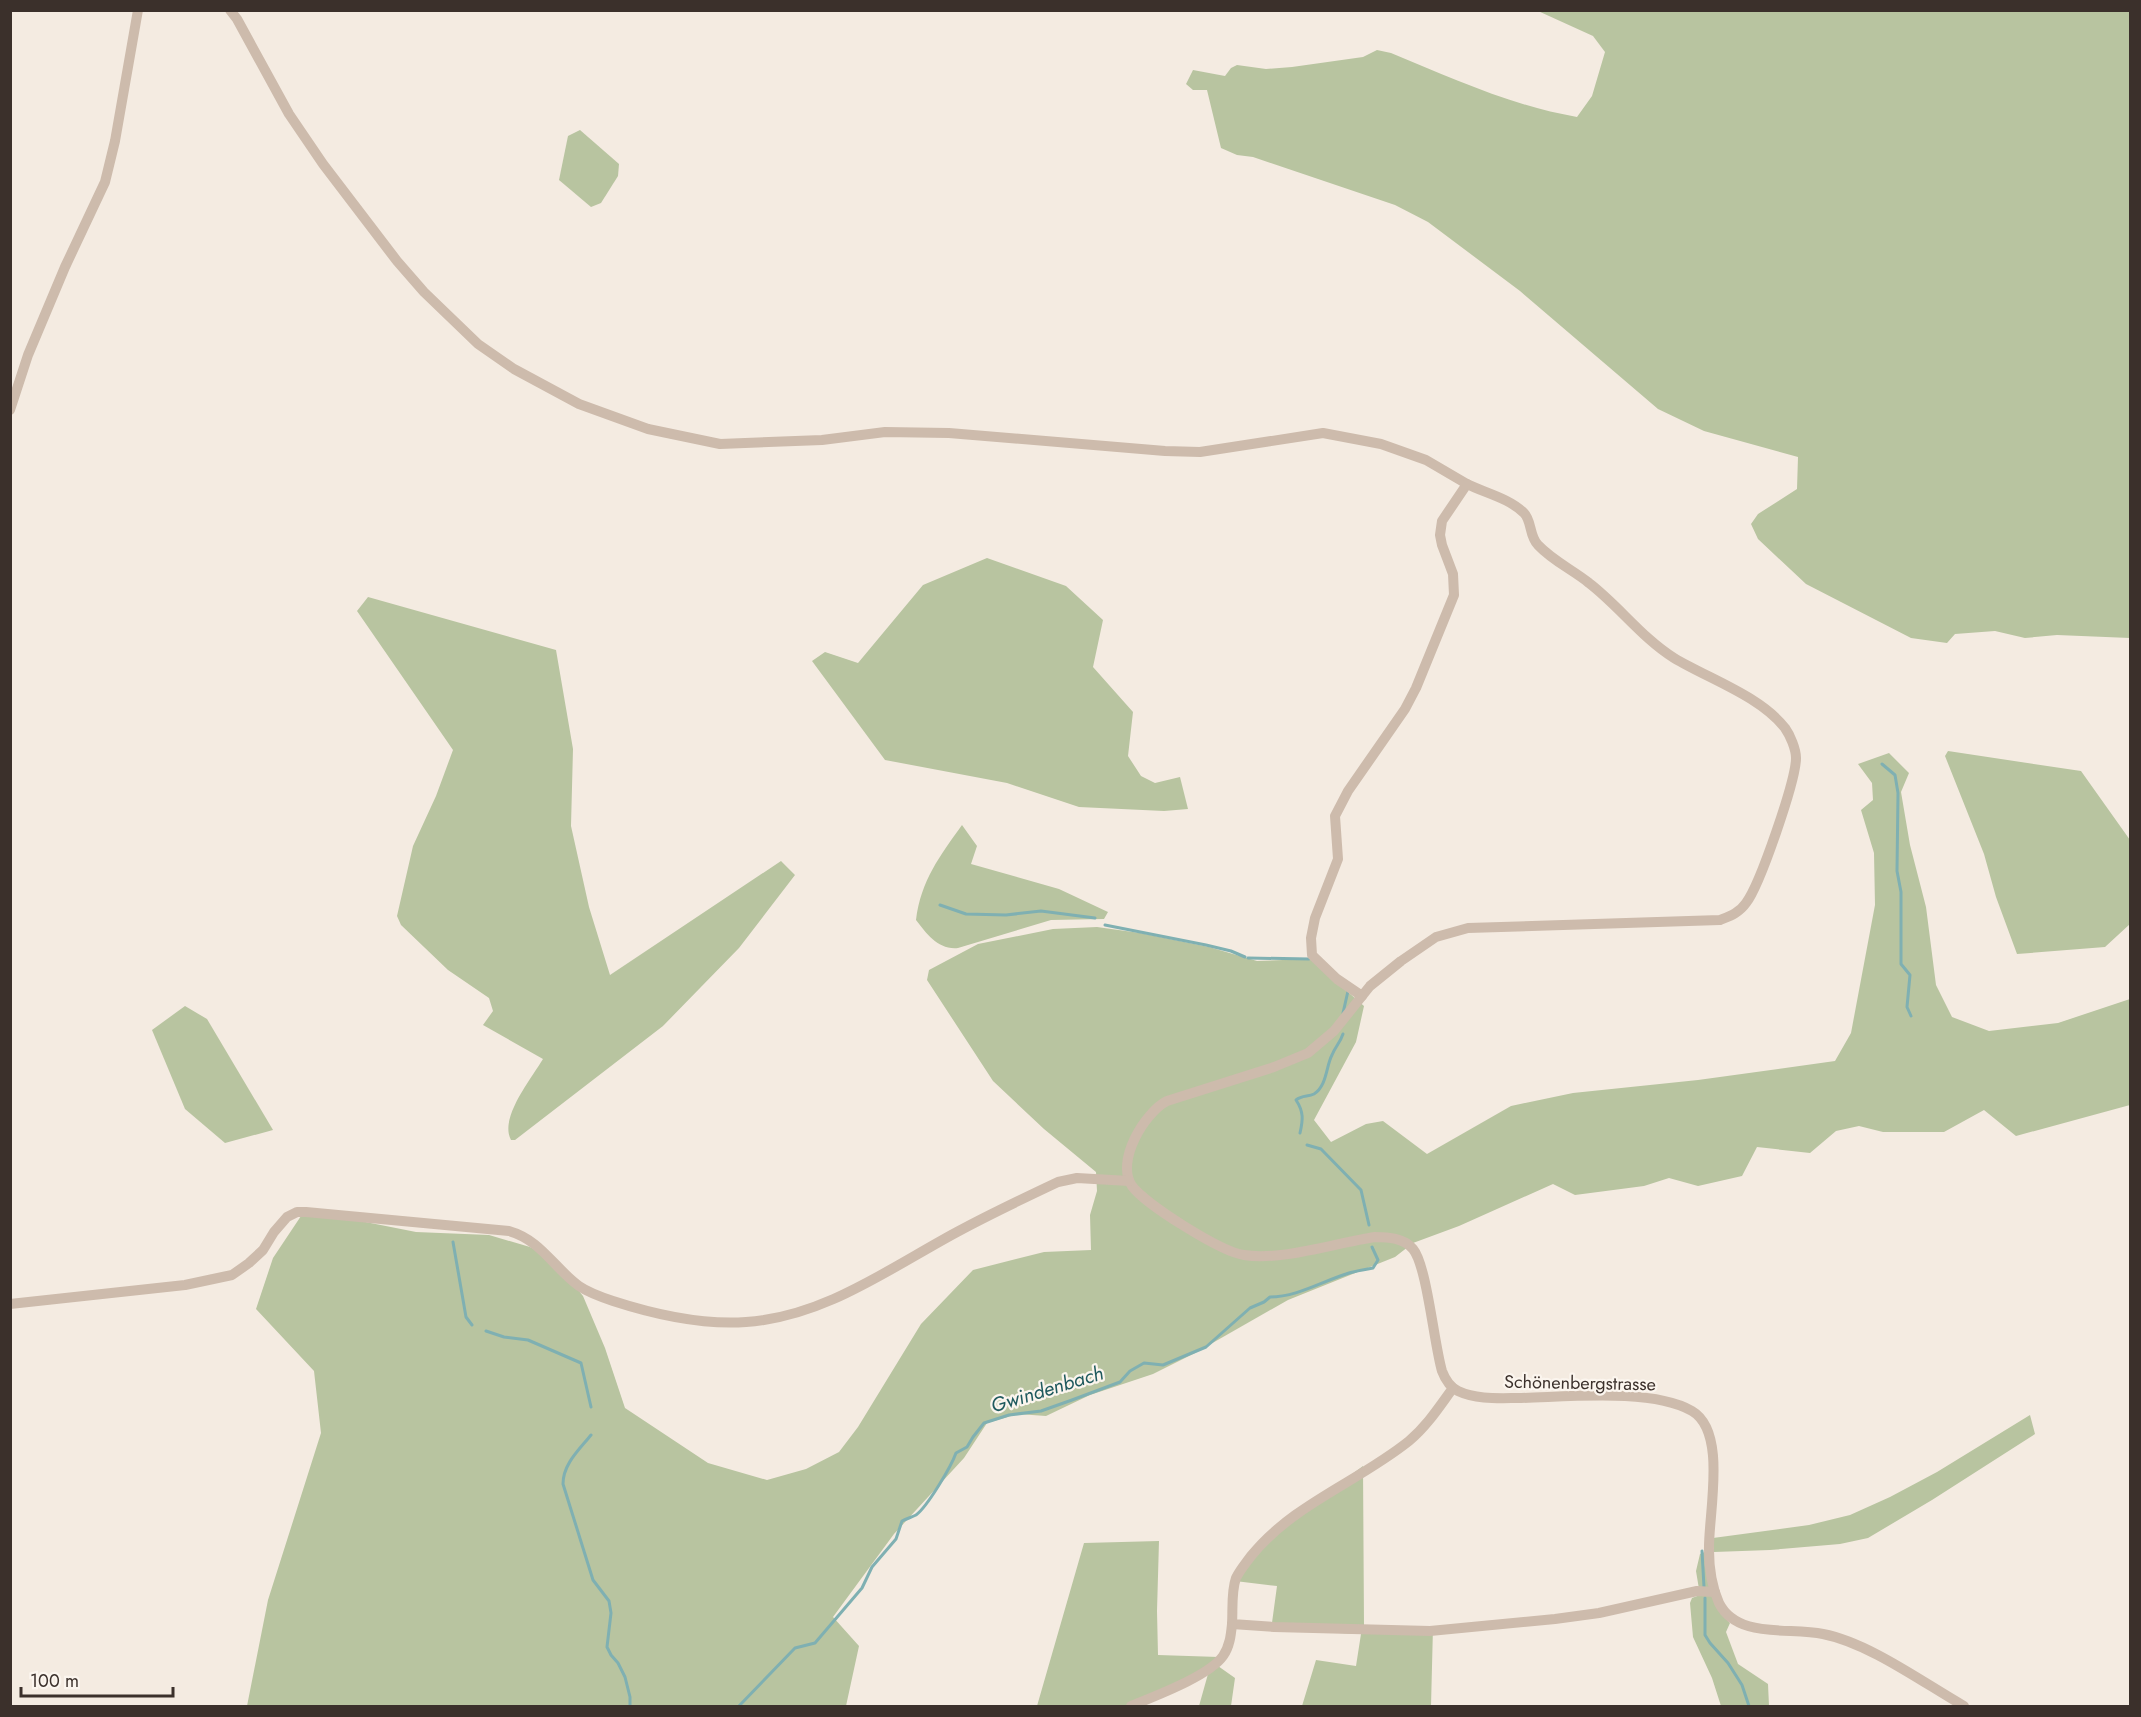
<svg xmlns="http://www.w3.org/2000/svg" width="2141" height="1717" font-family="Jost,sans-serif">
  <style>
    .green { fill: #b8c4a0 }
    .lines { fill: none; stroke-linecap: round; stroke-linejoin: round }
    .stream { stroke: #7fb0b2; stroke-width: 3 }
    .minor { stroke: #cdbbac; stroke-width: 10 }
    .labels { text-anchor: middle; stroke-width: 4.5; stroke-linejoin: round; paint-order: stroke }
    .street-label { font-size: 18px; fill: #3b302b; stroke: #fbf5ee }
    .water-label { font-size: 20px; font-style: italic; fill: #1f5a5e; stroke: #fbf5ee }
  </style>
  <rect width="100%" height="100%" fill="#f4ebe1"/>
  <!-- green -->
  <g class="green">
    <path d="M1538 11H2130V638L2057 635 2025 638 1995 631 1955 634 1947 643 1911 638 1806 584 1758 539 1751 524 1758 514 1797 489 1798 457 1704 431 1658 409 1520 291 1428 222 1395 205 1253 157 1237 155 1221 148 1207 90H1193L1186 84 1193 70 1225 76 1231 68 1237 65 1266 69 1292 67 1363 57 1377 50 1391 53C1452 78 1512 106 1577 117L1592 96 1605 52 1593 36Z"/>
    <path d="M580 130 619 164 618 176 601 203 591 207 559 180 568 136Z"/>
    <path d="M987 558 1066 586 1103 620 1093 667 1133 712 1128 756 1141 776 1155 783 1180 777 1188 809 1164 811 1079 807 1007 783 885 760 812 661 825 652 858 663 923 585Z"/>
    <path d="M368 597 556 650 573 749 571 826 589 907 610 975 781 861 795 875 739 948 663 1026 515 1140H511C499 1118 531 1079 543 1059L483 1025 493 1011 489 998 448 970 401 925 397 916 413 846 436 796 453 750 357 611Z"/>
    <path d="M1948 751 2081 771 2130 840V924L2105 947 2017 954 1996 897 1984 854 1945 756Z"/>
    <path d="M1889 753 1909 773 1901 792 1910 845 1926 907 1936 985 1952 1017 1989 1031 2058 1023 2130 999V1105L2016 1136 1984 1110 1944 1132H1883L1859 1126 1836 1131 1810 1153 1757 1147 1742 1176 1698 1186 1669 1178 1644 1186 1575 1195 1553 1184 1459 1226 1413 1243 1395 1257 1288 1300 1195 1353 1153 1374 1090 1395 1046 1416 1018 1414 987 1423 964 1458 894 1534 833 1617 859 1646 846 1706H247L268 1600 321 1433 314 1371 256 1309 273 1258 305 1210 416 1232 489 1235 530 1247 555 1261 583 1296 605 1348 625 1408 708 1463 767 1480 806 1469 839 1452 858 1427 921 1324 973 1270 1044 1252 1091 1250 1090 1215 1097 1191 1096 1172 1044 1129 993 1081 927 980 929 970 978 944 1053 929 1097 927 1140 933 1209 947 1257 961 1310 959 1364 1006 1356 1042 1314 1120 1331 1142 1366 1124 1383 1121 1427 1154 1511 1106 1573 1093 1698 1080 1835 1061 1851 1033 1875 905 1874 853 1861 810 1873 800 1872 783 1858 764Z"/>
    <path d="M962 825 977 846 971 864 1059 889 1108 912 1104 919 1051 920 958 948C938 950 927 934 916 920 921 880 940 856 962 825Z"/>
    <path d="M185 1006 207 1019 273 1130 225 1143 185 1109 152 1030Z"/>
    <path d="M2030 1415 2035 1434 1932 1500 1868 1538 1840 1544 1770 1550 1714 1552 1713 1538 1809 1525 1850 1515 1890 1497 1937 1472Z"/>
    <path d="M1363 1466 1364 1626 1433 1627 1431 1706H1302L1316 1660 1356 1666 1361 1634 1271 1630 1277 1586 1235 1581 1258 1544Z"/>
    <path d="M1159 1541 1157 1611 1158 1655 1219 1657 1218 1666 1235 1678 1231 1706H1199L1208 1674 1133 1706H1037L1084 1543Z"/>
    <path d="M1707 1551 1723 1616 1730 1623 1726 1632 1738 1664 1768 1684 1769 1706H1721L1712 1678 1693 1637 1690 1603 1692 1598 1700 1595 1696 1571 1700 1554Z"/>
  </g>
  <g class="lines">
    <!-- stream -->
    <g class="stream">
      <path d="M1882 764 1895 775 1898 793 1897 871 1901 892V964L1910 975 1907 1007 1911 1016"/>
      <path d="M940 905 966 914 1006 915 1041 911 1095 918"/>
      <path d="M1105 925 1206 945 1231 951 1245 957"/>
      <path d="M1248 958 1309 959"/>
      <path d="M1343 1013 1348 991"/>
      <path d="M1300 1133C1303 1120 1304 1112 1296 1100 1302 1095 1308 1097 1314 1094 1327 1086 1326 1066 1332 1055 1335 1047 1340 1043 1343 1034"/>
      <path d="M1307 1145 1321 1149 1361 1190 1369 1225"/>
      <path d="M453 1242 466 1317 472 1325"/>
      <path d="M486 1331 504 1337 528 1340 581 1363 591 1407"/>
      <path d="M591 1435C579 1450 563 1464 563 1484L593 1580 609 1601 611 1613 607 1647 611 1655 618 1663 625 1677 630 1697V1706"/>
      <path d="M1702 1551 1704 1587"/>
      <path d="M1705 1598V1635L1710 1643 1728 1663 1742 1685 1749 1706"/>
      <path d="M739 1706 795 1648 815 1643 862 1588 872 1567 896 1539 902 1521C906 1519 912 1517 916 1515 927 1507 951 1467 956 1453L967 1447 973 1437 984 1423 1009 1415 1041 1411 1072 1400 1120 1382 1130 1371 1144 1363 1163 1365 1206 1347 1250 1308 1264 1302 1270 1297C1296 1297 1321 1282 1346 1274 1354 1271 1364 1270 1373 1268L1378 1260 1372 1247"/>
    </g>
    <!-- minor -->
    <g class="minor">
      <path d="M230 10 237 19 289 114 323 164 397 261 424 292 478 344 514 369 579 404 648 429 720 444 822 440 885 432 949 433 1165 451 1200 452 1323 433 1381 444 1426 460 1467 484 1442 521 1440 535 1442 545 1453 574 1454 595 1416 688 1405 709 1348 791 1335 816 1338 859 1315 918 1311 938 1312 955 1337 979 1362 996"/>
      <path d="M10 410 28 355 65 267 105 182 115 141 138 10"/>
      <path d="M1467 484C1485 493 1509 498 1524 513 1532 521 1529 536 1538 545 1553 561 1573 570 1589 583 1619 606 1642 638 1674 658 1709 679 1760 696 1785 728 1790 735 1796 749 1796 758 1796 780 1760 885 1746 903 1739 913 1730 916 1720 920L1468 928 1436 937 1401 961 1370 986 1334 1031 1308 1053 1274 1067 1167 1101C1145 1112 1115 1161 1132 1186 1145 1204 1221 1252 1244 1255 1282 1261 1335 1243 1375 1237 1388 1237 1404 1238 1413 1249 1427 1266 1434 1344 1442 1371 1445 1379 1450 1387 1458 1391 1477 1400 1500 1398 1521 1398 1567 1397 1652 1388 1692 1411 1728 1432 1708 1515 1709 1550 1709 1567 1712 1587 1719 1603 1737 1639 1789 1627 1823 1634 1869 1643 1922 1682 1964 1706"/>
      <path d="M10 1304 185 1285 232 1275 249 1263 263 1250 274 1232 287 1217 297 1212H306L509 1231C541 1240 554 1268 579 1286 589 1293 601 1297 613 1301 653 1314 703 1325 746 1322 824 1317 890 1268 957 1232 990 1214 1024 1198 1058 1182L1077 1178 1129 1181"/>
      <path d="M1453 1388C1439 1407 1427 1426 1409 1441 1358 1482 1293 1504 1251 1556 1246 1563 1240 1570 1236 1578 1231 1592 1233 1609 1232 1624L1274 1627 1430 1631 1555 1619 1599 1613 1697 1591 1715 1592"/>
      <path d="M1131 1706C1155 1696 1209 1676 1223 1656 1230 1646 1231 1634 1232 1624"/>
    </g>
  </g>
  <g class="labels">
    <!-- street labels -->
    <g class="street-label">
      <text transform="translate(1580 1383) rotate(1)" y="6">Schönenbergstrasse</text>
    </g>
    <!-- water labels -->
    <g class="water-label">
      <text transform="translate(1047 1389) rotate(-17)" y="7">Gwindenbach</text>
    </g>
  </g>
  <!-- border -->
  <rect width="2141" height="1717" fill="none" stroke="#3b302b" stroke-width="24"/>
  <!-- scale -->
  <path d="M21 1687v9h152v-9" fill="none" stroke="#3b302b" stroke-width="3"/>
  <text x="30" y="1687" font-size="18" fill="#3b302b" stroke="#fbf5ee" stroke-width="4.5" paint-order="stroke">100 m</text>
</svg>
